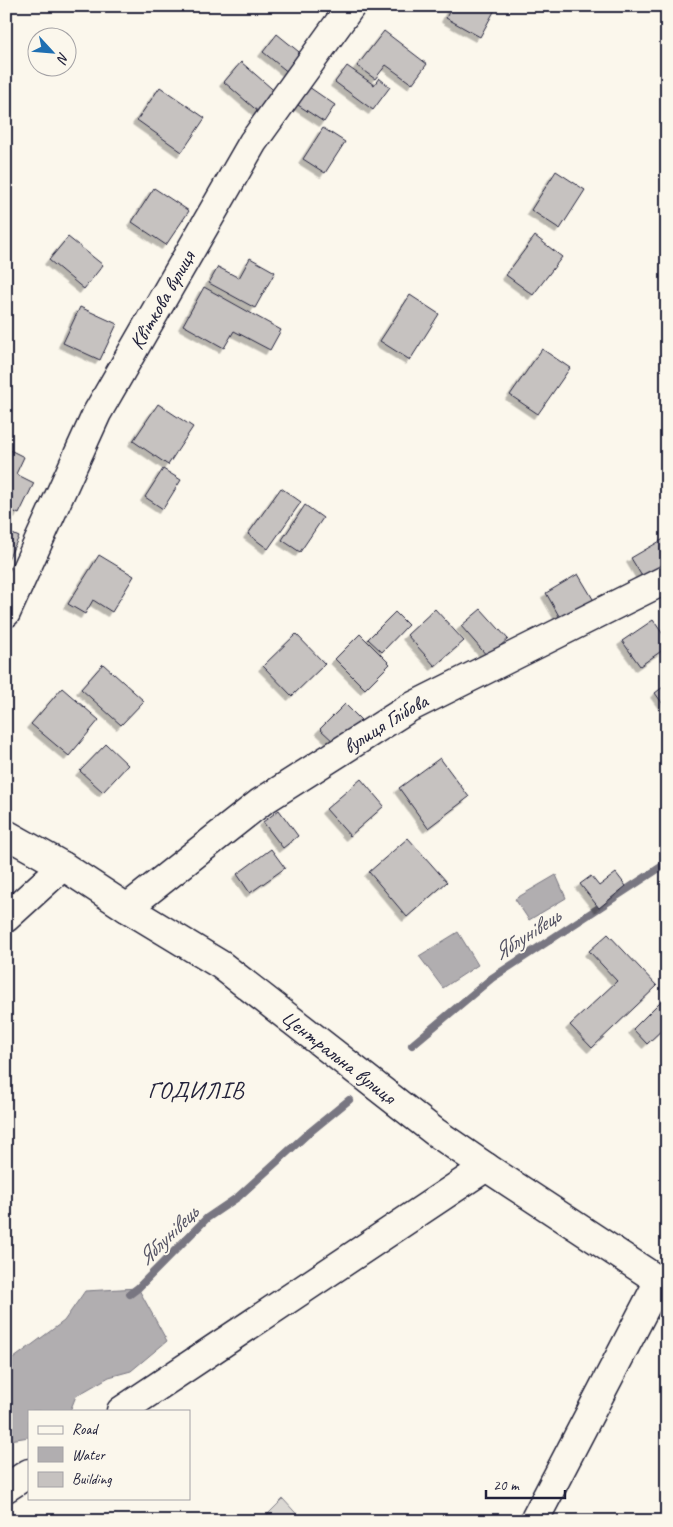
<svg xmlns="http://www.w3.org/2000/svg" width="673" height="1527" font-family="Caveat,sans-serif">
  <style>
    .green { fill: #dbd8d3; stroke: #7e7d87 }
    .water { fill: #b1aeb0; stroke: #787681 }
    .lines { fill: none; stroke-linecap: round; stroke-linejoin: round }
    .stream { stroke: #787681; stroke-width: 8 }
    .building { fill: #c6c2c0; stroke: #22223b; filter: url(#shadow) }
    .street-casing { stroke: #22223b; stroke-width: 31 }
    .secondary-casing { stroke: #22223b; stroke-width: 31 }
    .street { stroke: #fbf7ec; stroke-width: 28 }
    .secondary { stroke: #fbf7ec; stroke-width: 28 }
    .labels { text-anchor: middle; stroke-width: 4; stroke-linejoin: round; paint-order: stroke }
    .street-label { font-size: 21px; fill: #22223b; stroke: #fbf7ec }
    .water-label { font-size: 22px; font-style: italic; fill: #545364; stroke: #fbf7ec }
    .quarter-label { font-size: 24px; letter-spacing: 1px; fill: #22223b; stroke: #fbf7ec }
  </style>
  <defs>
    <filter id="shadow"><feDropShadow dx="-4.5" dy="4.5" stdDeviation="0" flood-color="#0004"/></filter>
  </defs>
  <rect width="100%" height="100%" fill="#fbf7ec"/>
  <filter id="ink" filterUnits="userSpaceOnUse"><feTurbulence type="fractalNoise" baseFrequency=".02" numOctaves="2"/><feDisplacementMap in="SourceGraphic" scale="10" xChannelSelector="R" yChannelSelector="G"/><feConvolveMatrix kernelMatrix="1 2 1 2 8 2 1 2 1" color-interpolation-filters="sRGB"/></filter>
  <g filter="url(#ink)">
    <!-- green -->
    <path class="green" d="M283 1499 303 1521H261Z"/>
    <!-- water -->
    <g class="water">
      <path d="M556 875 566 898 529 920 515 899Z"/>
      <path d="M458 932 478 965 443 988 419 956Z"/>
      <path d="M138 1288 167 1341 131 1371 109 1377 76 1396 70 1411H29V1437L10 1440 6 1442V1364L64 1321 85 1291Z"/>
    </g>
    <g class="lines">
      <!-- stream -->
      <g class="stream">
        <path d="M412 1045 492 978 667 863"/>
        <path d="M130 1294 138 1288 207 1218 238 1197 305 1136 349 1100"/>
      </g>
    </g>
    <!-- building -->
    <g class="building">
      <path d="M452 6H497L480 37 446 18Z"/>
      <path d="M384 31 427 64 412 84 386 65 375 79 357 66Z"/>
      <path d="M277 34 304 56 289 73 263 52Z"/>
      <path d="M241 62 278 94 261 114 224 82Z"/>
      <path d="M347 66 374 85 379 78 390 87 373 110 335 82Z"/>
      <path d="M160 87 205 118 182 152 137 120Z"/>
      <path d="M309 87 335 105 324 122 298 105Z"/>
      <path d="M323 128 345 142 325 173 303 159Z"/>
      <path d="M556 171 585 190 560 229 531 210Z"/>
      <path d="M154 188 189 211 166 245 132 222Z"/>
      <path d="M535 236 562 257 533 295 506 275Z"/>
      <path d="M68 237 103 265 84 289 49 260Z"/>
      <path d="M250 258 275 272 255 308 209 283 218 267 239 278Z"/>
      <path d="M204 287 281 330 270 350 234 331 224 348 183 325Z"/>
      <path d="M410 295 439 314 410 360 380 341Z"/>
      <path d="M80 307 117 324 100 360 63 343Z"/>
      <path d="M542 349 570 368 538 414 510 395Z"/>
      <path d="M158 404 193 427 168 465 133 441Z"/>
      <path d="M6 448 24 457 16 474 34 483 19 514 6 508Z"/>
      <path d="M163 469 181 480 163 509 145 497Z"/>
      <path d="M281 488 301 502 268 549 248 534Z"/>
      <path d="M305 505 323 518 300 552 282 540Z"/>
      <path d="M6 531 19 537 6 563Z"/>
      <path d="M667 537V570L646 583 631 558Z"/>
      <path d="M99 555 134 576 112 612 93 600 85 614 68 604Z"/>
      <path d="M578 574 596 604 563 623 546 593Z"/>
      <path d="M435 609 464 641 435 666 407 635Z"/>
      <path d="M481 609 508 639 488 657 461 626Z"/>
      <path d="M395 612 408 625 382 652 368 639Z"/>
      <path d="M653 620 667 640V647L640 666 622 641Z"/>
      <path d="M296 634 325 664 292 696 263 666Z"/>
      <path d="M360 634 390 664 365 689 335 659Z"/>
      <path d="M103 664 144 701 121 725 81 689Z"/>
      <path d="M667 684V706L665 707 655 693Z"/>
      <path d="M62 688 99 720 69 756 31 724Z"/>
      <path d="M345 704 361 720 336 744 320 729Z"/>
      <path d="M106 744 128 765 103 792 80 771Z"/>
      <path d="M440 758 469 797 428 828 399 788Z"/>
      <path d="M361 779 384 806 350 836 326 809Z"/>
      <path d="M279 810 298 836 283 848 263 822Z"/>
      <path d="M408 838 447 882 407 917 369 872Z"/>
      <path d="M271 849 285 868 250 893 237 874Z"/>
      <path d="M616 873 626 886 599 908 580 884 591 876 599 886Z"/>
      <path d="M608 934 657 986 592 1048 570 1025 617 981 589 951Z"/>
      <path d="M663 999 667 1003V1025L647 1044 633 1029Z"/>
    </g>
    <g class="lines">
      <defs>
        <g id="street">
          <path id="s1" d="M6 613 97 413 253 142 351 6"/>
          <path id="s2" d="M127 908 261 802 409 708 667 579"/>
          <path d="M6 918 63 866"/>
          <path d="M121 1411 486 1167"/>
          <path d="M6 1488 29 1473"/>
          <path d="M534 1521 659 1281"/>
        </g>
        <g id="secondary">
          <path id="s3" d="M6 834 63 866 127 908 221 965 435 1132 486 1167 667 1286"/>
        </g>
      </defs>
      <!-- street casing -->
      <use href="#street" class="street-casing"/>
      <!-- secondary casing -->
      <use href="#secondary" class="secondary-casing"/>
      <!-- street -->
      <use href="#street" class="street"/>
      <!-- secondary -->
      <use href="#secondary" class="secondary"/>
    </g>
  </g>
  <g class="labels">
    <!-- street labels -->
    <g class="street-label">
      <text dy="7" stroke="none"><textPath href="#s1" startOffset="350">Квіткова вулиця</textPath></text>
      <text dy="7" stroke="none"><textPath href="#s2" startOffset="318">вулиця Глібова</textPath></text>
      <text dy="7" stroke="none"><textPath href="#s3" startOffset="401">Центральна вулиця</textPath></text>
    </g>
    <!-- water labels -->
    <g class="water-label">
      <text transform="translate(526 934) rotate(-33)" y="8">Яблунівець</text>
      <text transform="translate(167 1235) rotate(-44)" y="8">Яблунівець</text>
    </g>
    <!-- quarter labels -->
    <g class="quarter-label">
      <text x="196" y="1098">ГОДИЛІВ</text>
    </g>
  </g>
  <!-- margin -->
  <rect width="673" height="1527" fill="none" stroke="#fbf7ec" stroke-width="25"/>
  <rect x="12" y="12" width="648" height="1502" fill="none" stroke="#22223b" stroke-width="2" filter="url(#ink)"/>
  <!-- legend -->
  <rect x="28" y="1410" width="162" height="90" fill="#fbf7ec" stroke="#a4a2a5"/>
  <rect x="38" y="1426" width="25" height="8" fill="#fbf7ec" stroke="#a4a2a5"/>
  <text x="72" y="1434" font-size="15" fill="#22223b">Road</text>
  <rect x="38" y="1447" width="25" height="15" fill="#b1aeb0" stroke="#a4a2a5"/>
  <text x="72" y="1460" font-size="15" fill="#22223b">Water</text>
  <rect x="38" y="1472" width="25" height="15" fill="#c6c2c0" stroke="#a4a2a5"/>
  <text x="72" y="1484" font-size="15" fill="#22223b">Building</text>
  <!-- north arrow -->
  <g transform="translate(52 52) rotate(116)"><circle r="24" fill="#fbf7ec" stroke="#a4a2a5"/>
  <path d="M0-4L9 19L0 12L-9 19Z" fill="#1f6fb2"/>
  <text y="-8" font-size="14" font-weight="bold" text-anchor="middle" fill="#22223b">N</text>
  </g>
  <!-- scale -->
  <path d="M486 1490v8h79v-8" fill="none" stroke="#22223b" stroke-width="2.5"/>
  <text x="493" y="1490" font-size="15" fill="#22223b" stroke="#fbf7ec" stroke-width="4" paint-order="stroke">20 m</text>
</svg>
